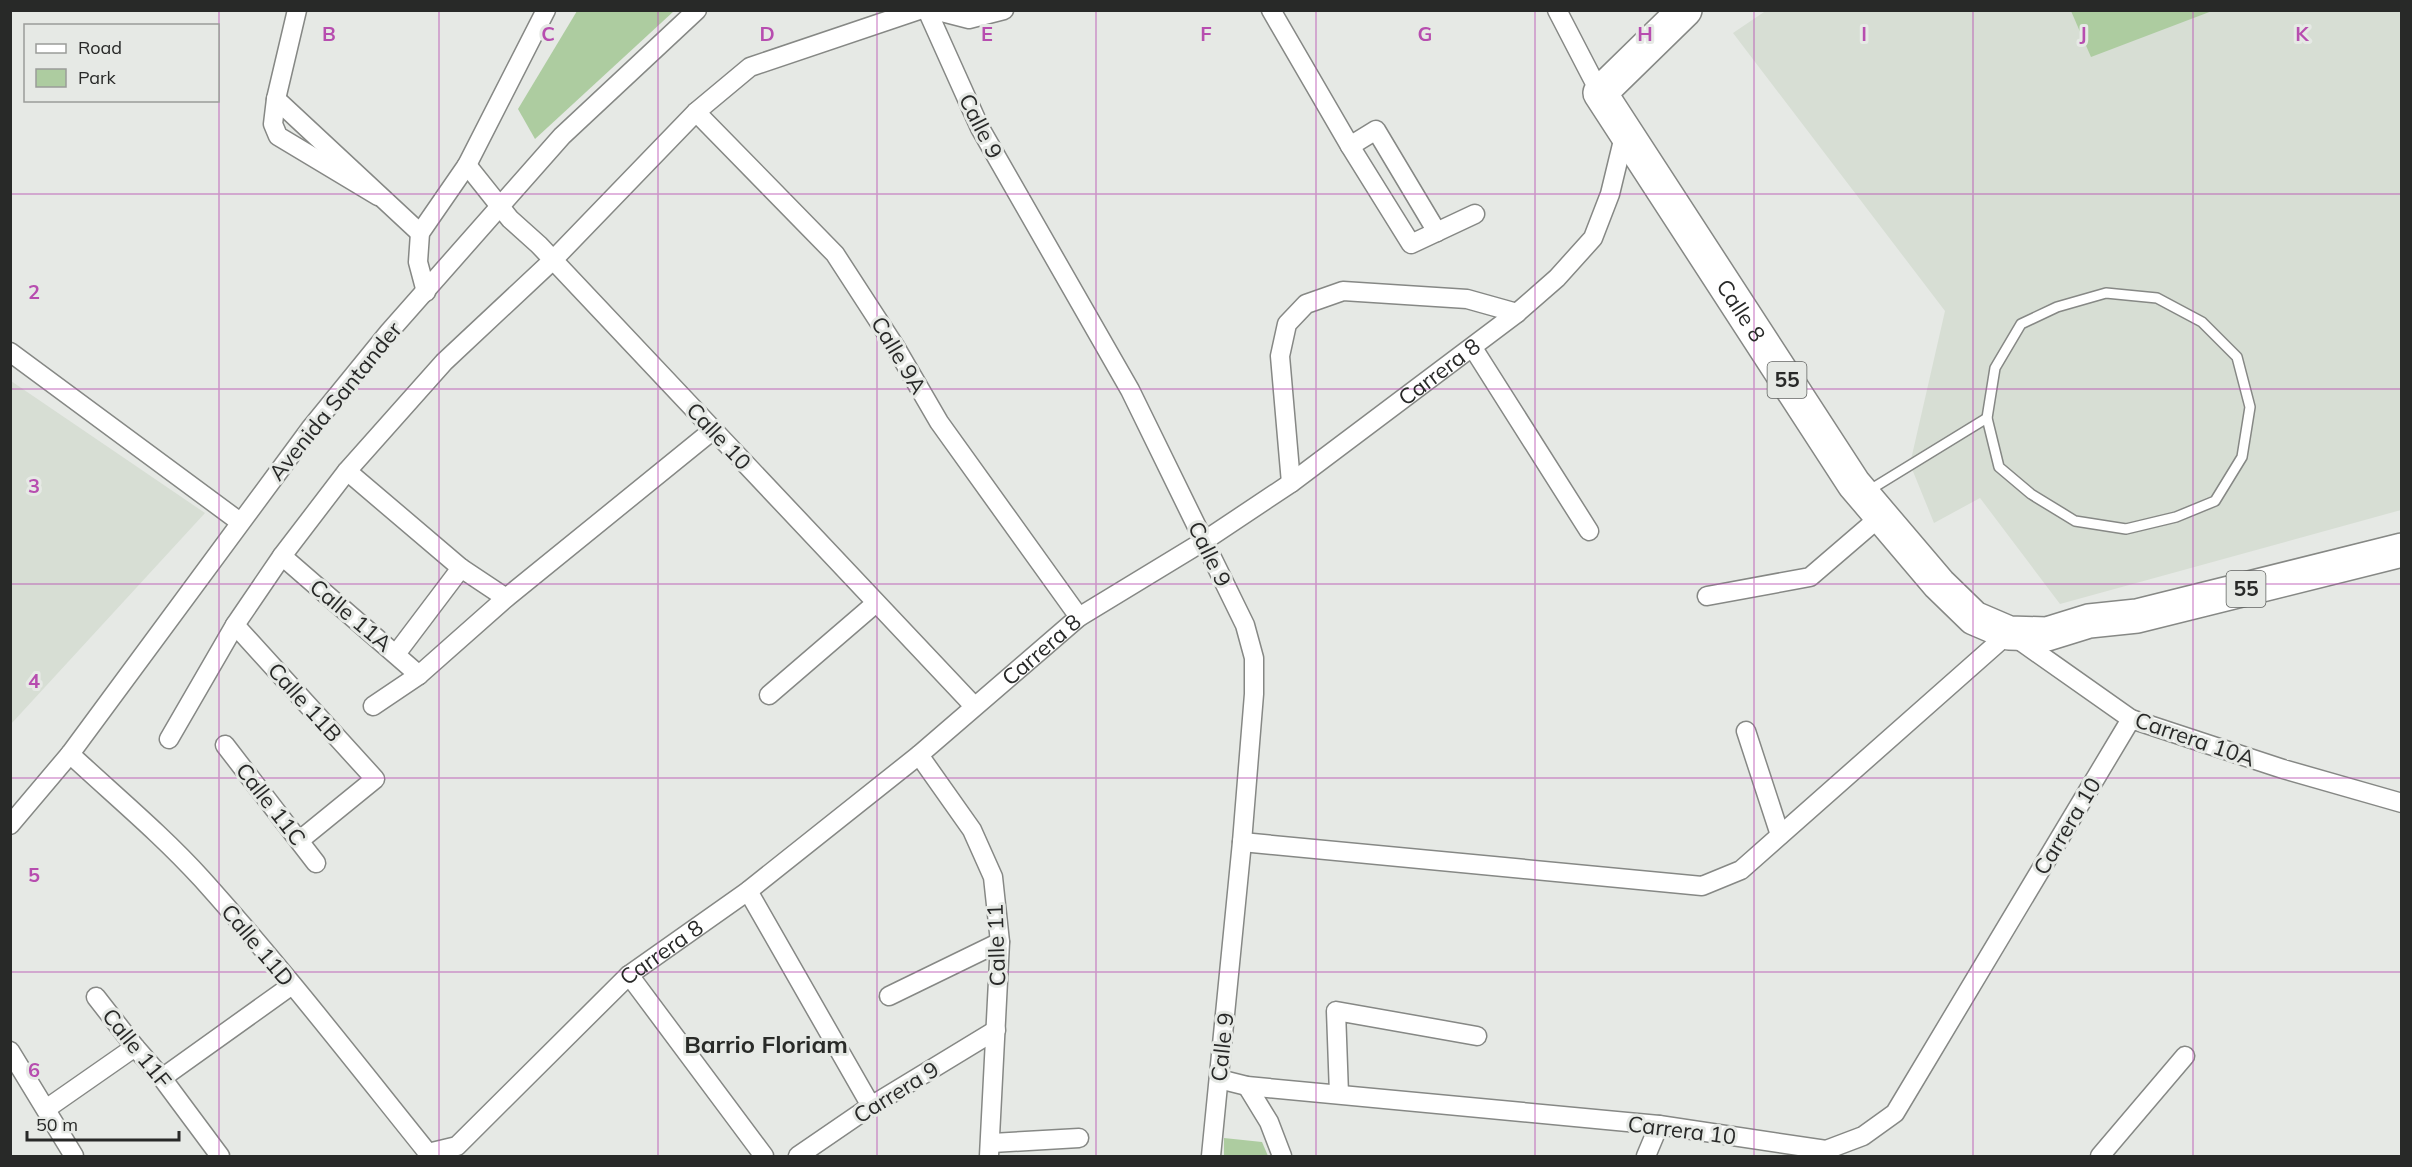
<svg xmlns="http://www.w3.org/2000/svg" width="2412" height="1167" font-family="Mulish,sans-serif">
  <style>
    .built { fill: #d7ded4 }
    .green { fill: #adcca0 }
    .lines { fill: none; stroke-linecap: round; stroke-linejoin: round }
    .lane-casing { stroke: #868885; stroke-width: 12 }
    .street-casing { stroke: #868885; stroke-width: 21 }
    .highway-casing { stroke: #868885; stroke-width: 36 }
    .lane { stroke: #fff; stroke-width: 9 }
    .street { stroke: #fff; stroke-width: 18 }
    .highway { stroke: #fff; stroke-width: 33 }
    .grid { fill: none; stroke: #b74daf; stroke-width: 1.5; stroke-opacity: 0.55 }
    .labels { text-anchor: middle; stroke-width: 6; stroke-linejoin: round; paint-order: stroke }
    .shield { fill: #e6e9e5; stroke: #616361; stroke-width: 1.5 }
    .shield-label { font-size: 21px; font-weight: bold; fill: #282928 }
    .street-label { font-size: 22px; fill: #282928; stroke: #e6e9e5 }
    .neighbourhood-label { font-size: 24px; font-weight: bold; fill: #292b28; stroke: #e6e9e5 }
    .grid-label { font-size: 20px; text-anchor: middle; font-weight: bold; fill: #b74daf; stroke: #e6e9e5; stroke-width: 6; stroke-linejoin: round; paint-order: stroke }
  </style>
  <rect width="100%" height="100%" fill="#e6e9e5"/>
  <!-- built -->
  <g class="built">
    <path d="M1767 10 2401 11V510L2060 604 1980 498 1934 523 1910 464 1945 311 1733 33Z"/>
    <path d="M11 381 205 513 11 724Z"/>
  </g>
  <!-- green -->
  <g class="green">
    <path d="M577 11H674L535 139 518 109Z"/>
    <path d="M2071 11H2212L2091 57Z"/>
    <path d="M1224 1138 1262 1142 1268 1156H1224Z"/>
  </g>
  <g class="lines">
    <defs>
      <g id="lane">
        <path d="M2106 293 2157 298 2202 322 2237 357 2250 407 2242 457 2215 501 2176 517 2126 529 2075 521 2031 494 1999 467 1987 418 1995 368 2021 324 2057 307Z"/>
        <path d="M1868 491 1987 418"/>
      </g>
      <g id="street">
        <path d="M297 10 276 99 273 124 278 136 378 196"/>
        <path d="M927 10 980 128 1130 390 1245 625 1254 658V694L1242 842 1211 1156"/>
        <path d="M934 10 969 19 1004 10"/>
        <path d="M1271 10 1350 146 1411 244 1475 214"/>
        <path d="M1557 10 1600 93"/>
        <path d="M276 99 420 233"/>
        <path d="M696 112 835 254 896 348 939 422 1079 617"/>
        <path d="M1350 146 1376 130 1437 232"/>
        <path d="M467 165 510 219 539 245 974 706"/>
        <path d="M426 292 418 262 420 233 467 165 546 10"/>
        <path d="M1473 348 1589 531"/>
        <path d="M10 352 240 522"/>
        <path d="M347 471 461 568 506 598"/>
        <path d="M1291 483 1280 356 1287 324 1306 304 1343 291 1467 299 1517 313"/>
        <path d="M282 556 419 675"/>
        <path d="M1707 596 1810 577 1881 516"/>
        <path d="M235 625 375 779 300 840"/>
        <path d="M396 654 461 568"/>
        <path d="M769 695 876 603"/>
        <path d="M373 706 419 675 506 598 713 430"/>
        <path d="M1746 731 1780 835"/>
        <path d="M169 739 235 625 282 556 347 471 444 362 553 260 696 112 750 67 919 10"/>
        <path d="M225 745 316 863"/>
        <path d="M70 754C114 795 161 834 202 879 281 967 354 1061 428 1153"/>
        <path d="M919 755 972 830 993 877 1000 942 989 1156"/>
        <path d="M10 825 70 754 310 429 389 332 562 136 697 10"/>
        <path d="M1242 842 1702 886 1741 870 2009 633 2131 719 2283 769 2402 803"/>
        <path d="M748 891 871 1106"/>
        <path d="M629 975 764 1156"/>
        <path d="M889 996 1000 942"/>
        <path d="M96 997 135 1047 162 1078 220 1156"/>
        <path d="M10 1051 74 1156"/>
        <path d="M162 1078 292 985"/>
        <path d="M1219 1079 1247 1086 1659 1125 1826 1150 1863 1136 1895 1113 2131 719"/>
        <path d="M1247 1086 1269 1122 1282 1156"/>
        <path d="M1339 1094 1336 1011 1477 1036"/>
        <path d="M46 1109 135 1047"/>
        <path d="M992 1143 1079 1138"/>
        <path id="s1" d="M428 1153 457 1146 629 975 748 891 919 755 1079 617 1204 541 1291 483 1517 313 1557 278 1593 238 1610 194 1625 132"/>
        <path d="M798 1156 871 1106 996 1030"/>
        <path d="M1646 1156 1659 1125"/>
        <path d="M2100 1156 2185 1056"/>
      </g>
      <g id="highway">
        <path id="s2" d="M1685 10 1600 93 1854 484 1939 584 1974 618 2009 633 2047 634 2089 621 2137 616 2402 550"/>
      </g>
    </defs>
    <!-- lane casing -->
    <use href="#lane" class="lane-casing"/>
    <!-- street casing -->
    <use href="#street" class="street-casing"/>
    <!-- highway casing -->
    <use href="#highway" class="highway-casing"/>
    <!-- lane -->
    <use href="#lane" class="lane"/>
    <!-- street -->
    <use href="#street" class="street"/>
    <!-- highway -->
    <use href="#highway" class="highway"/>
  </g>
  <!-- grid -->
  <path class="grid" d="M219 10V1156M439 10V1156M658 10V1156M877 10V1156M1096 10V1156M1316 10V1156M1535 10V1156M1754 10V1156M1973 10V1156M2193 10V1156M10 194H2402M10 389H2402M10 584H2402M10 778H2402M10 972H2402"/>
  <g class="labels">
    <!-- shield labels -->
    <g class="shield">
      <rect x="1767.5" y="362" width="39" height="36" rx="4.5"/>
      <rect x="2226.5" y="571" width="39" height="36" rx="4.5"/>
    </g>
    <g class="shield-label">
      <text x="1787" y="387">55</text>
      <text x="2246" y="596">55</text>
    </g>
    <!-- street labels -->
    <g class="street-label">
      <text transform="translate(981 126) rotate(63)" y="8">Calle 9</text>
      <text dy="8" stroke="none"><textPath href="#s2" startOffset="378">Calle 8</textPath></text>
      <text transform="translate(899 355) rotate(59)" y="8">Calle 9A</text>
      <text dy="8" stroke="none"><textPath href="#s1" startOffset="1284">Carrera 8</textPath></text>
      <text transform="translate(335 401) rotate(-51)" y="8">Avenida Santander</text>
      <text transform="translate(719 436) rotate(47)" y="8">Calle 10</text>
      <text transform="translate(1210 554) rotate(64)" y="8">Calle 9</text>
      <text transform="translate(351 615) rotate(40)" y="8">Calle 11A</text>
      <text dy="8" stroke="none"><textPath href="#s1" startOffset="798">Carrera 8</textPath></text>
      <text transform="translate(305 702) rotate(48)" y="8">Calle 11B</text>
      <text transform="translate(2195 739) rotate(19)" y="8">Carrera 10A</text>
      <text transform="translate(271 804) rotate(52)" y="8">Calle 11C</text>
      <text transform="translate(2067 826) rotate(-59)" y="8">Carrera 10</text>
      <text transform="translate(258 945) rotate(50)" y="8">Calle 11D</text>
      <text transform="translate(996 945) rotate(-92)" y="8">Calle 11</text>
      <text dy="8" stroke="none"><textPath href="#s1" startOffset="312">Carrera 8</textPath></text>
      <text transform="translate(1222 1047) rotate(-84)" y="8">Calle 9</text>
      <text transform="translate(137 1048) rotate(51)" y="8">Calle 11F</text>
      <text transform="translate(896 1092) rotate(-32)" y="8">Carrera 9</text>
      <text transform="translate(1682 1130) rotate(7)" y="8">Carrera 10</text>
    </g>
    <!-- neighbourhood labels -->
    <g class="neighbourhood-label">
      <text x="766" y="1053">Barrio Floriam</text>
    </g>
  </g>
  <g class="grid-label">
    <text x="329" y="41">B</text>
    <text x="548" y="41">C</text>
    <text x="767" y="41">D</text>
    <text x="987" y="41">E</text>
    <text x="1206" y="41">F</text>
    <text x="1425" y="41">G</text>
    <text x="1645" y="41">H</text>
    <text x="1864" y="41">I</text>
    <text x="2083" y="41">J</text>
    <text x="2302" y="41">K</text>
    <text x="34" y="299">2</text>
    <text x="34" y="493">3</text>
    <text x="34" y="688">4</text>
    <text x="34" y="882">5</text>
    <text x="34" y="1077">6</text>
  </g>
  <!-- border -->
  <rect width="2412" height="1167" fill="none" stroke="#282928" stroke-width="24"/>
  <!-- legend -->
  <rect x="24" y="24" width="195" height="78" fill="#e6e9e5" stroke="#9a9c99" stroke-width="1.5"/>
  <rect x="36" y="44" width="30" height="9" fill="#ffffff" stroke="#9a9c99" stroke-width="1.5"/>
  <text x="78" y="54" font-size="18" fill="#282928">Road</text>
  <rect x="36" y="69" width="30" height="18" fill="#adcca0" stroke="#9a9c99" stroke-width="1.5"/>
  <text x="78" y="84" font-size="18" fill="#282928">Park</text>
  <!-- scale -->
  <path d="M27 1131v9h152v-9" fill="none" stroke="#282928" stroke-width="3"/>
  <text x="36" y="1131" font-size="18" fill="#282928" stroke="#e6e9e5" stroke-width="4.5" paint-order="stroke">50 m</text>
</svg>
